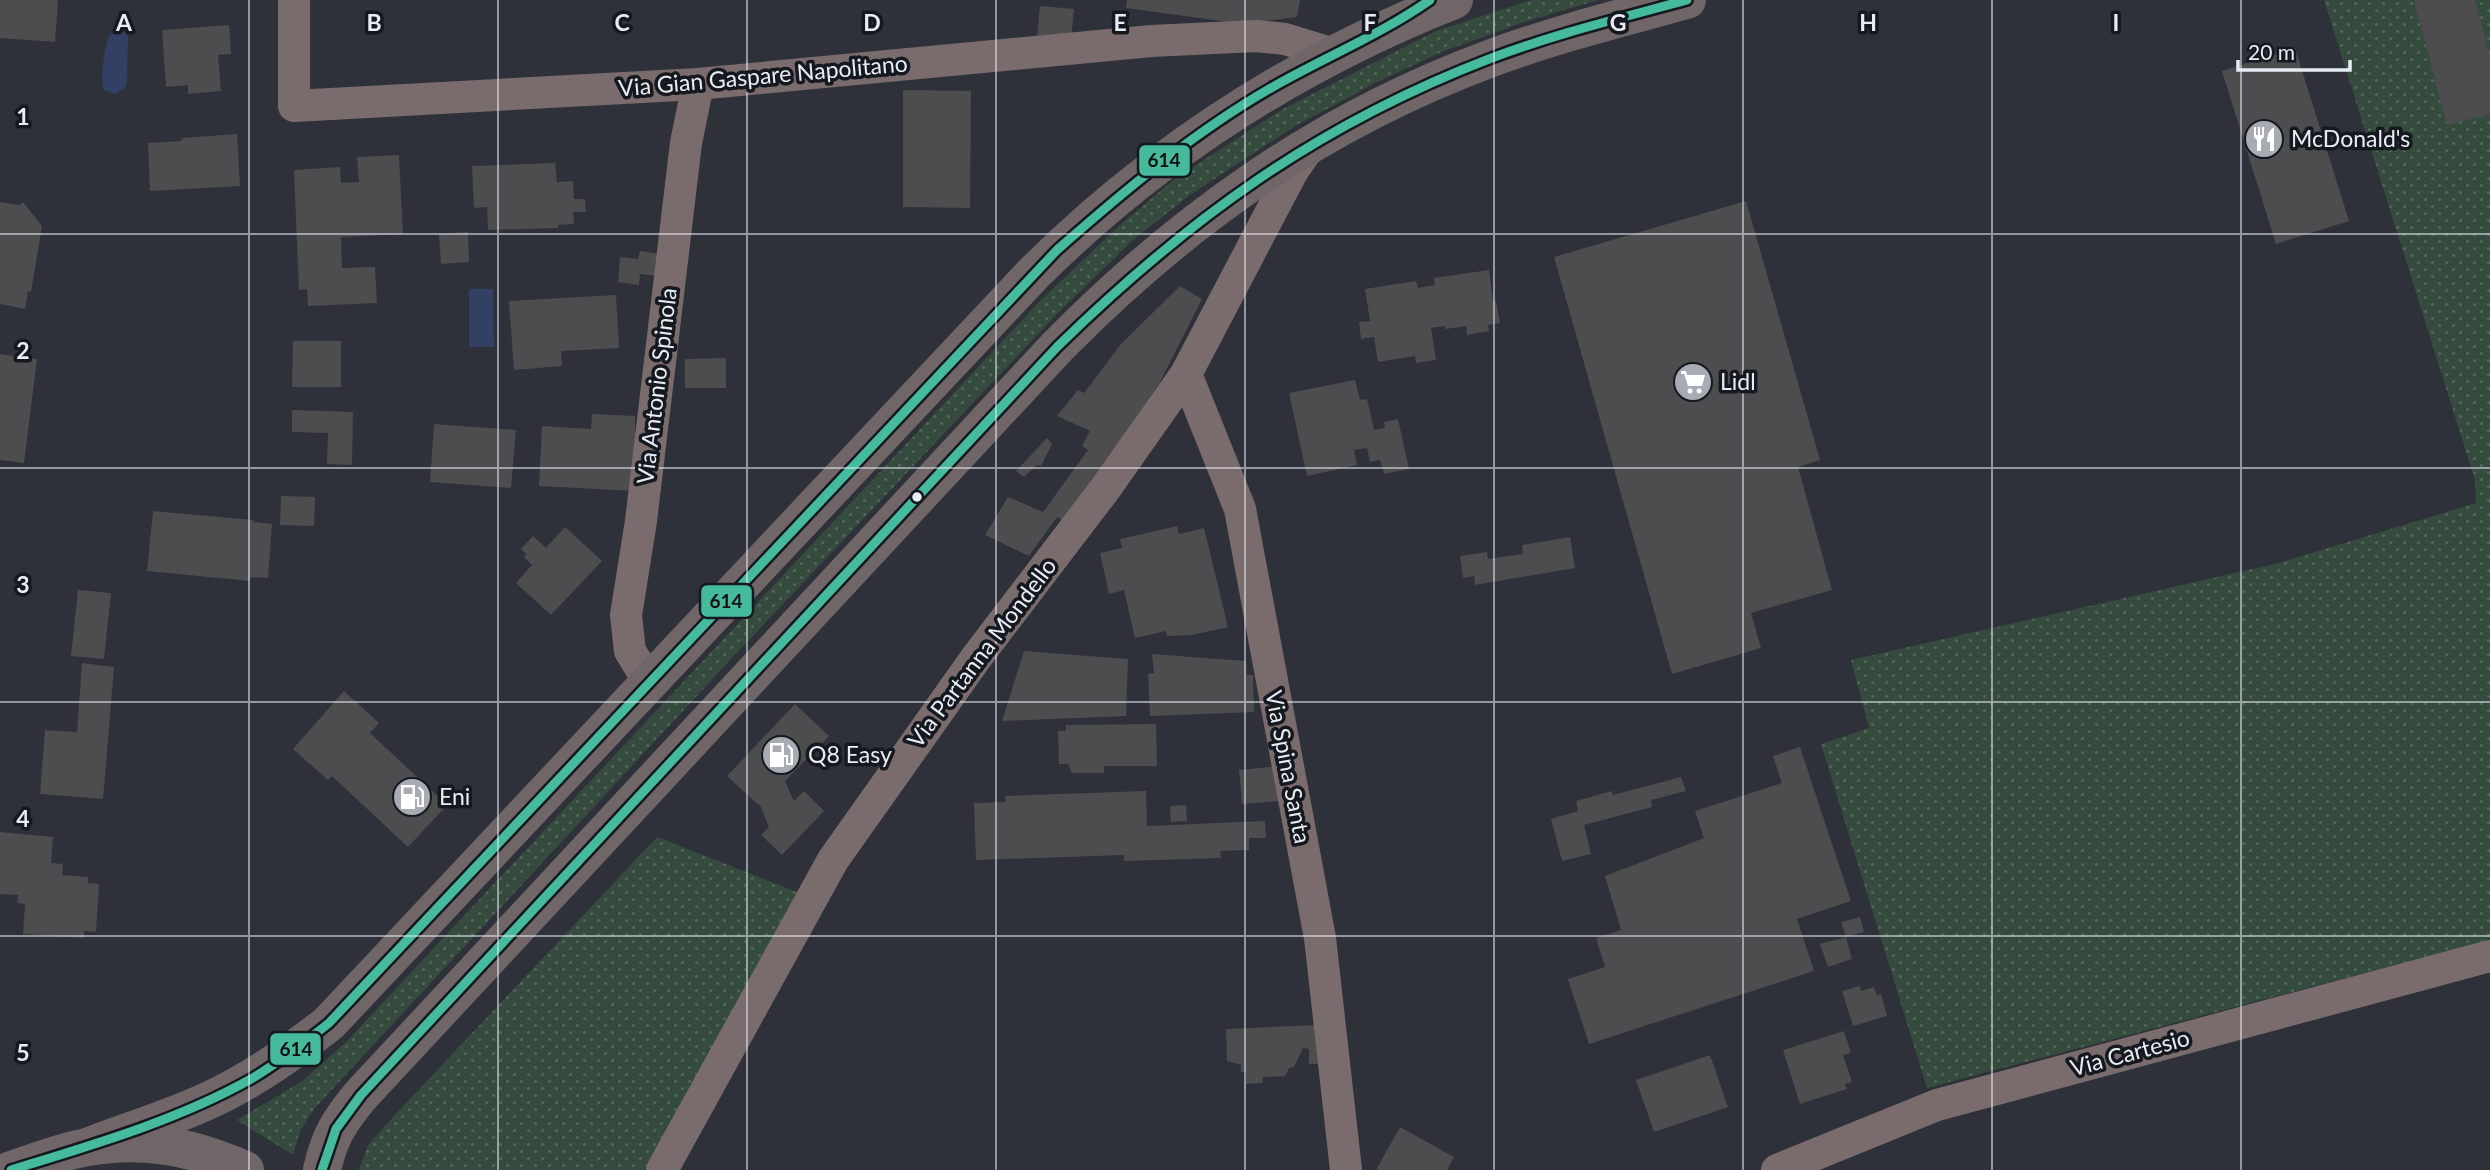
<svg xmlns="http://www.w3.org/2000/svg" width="2490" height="1170" font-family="Lato,sans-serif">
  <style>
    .grass { fill: url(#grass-dots) }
    .water { fill: #314063 }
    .building { fill: #4d4c4e }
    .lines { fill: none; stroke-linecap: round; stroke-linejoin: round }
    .minor { stroke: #7a6c6d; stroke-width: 32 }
    .secondary { stroke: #706668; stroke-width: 38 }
    .bus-1-casing { stroke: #15181e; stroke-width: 14 }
    .bus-1 { stroke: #46ba9c; stroke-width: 9 }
    .grid { fill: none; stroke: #e8edf5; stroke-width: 2; stroke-opacity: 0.55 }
    .bus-dot { fill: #e8edf5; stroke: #15181e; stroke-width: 2.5 }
    .labels { text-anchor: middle; stroke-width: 7; stroke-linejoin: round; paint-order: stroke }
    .street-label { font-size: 23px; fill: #e8edf5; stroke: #15181e }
    .poi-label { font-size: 23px; fill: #e8edf5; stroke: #15181e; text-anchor: start }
    .grid-label { font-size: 23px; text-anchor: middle; font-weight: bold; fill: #e8edf5; stroke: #15181e; stroke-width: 7; stroke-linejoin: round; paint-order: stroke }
    .line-badge { stroke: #15181e; stroke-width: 2.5 }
    .pale-badge-label { font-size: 19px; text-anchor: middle; font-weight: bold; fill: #111 }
  </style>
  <defs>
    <pattern id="grass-dots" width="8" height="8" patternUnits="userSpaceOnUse" patternTransform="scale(1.75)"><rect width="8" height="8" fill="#354b3e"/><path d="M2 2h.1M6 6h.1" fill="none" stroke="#52655a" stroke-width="1.8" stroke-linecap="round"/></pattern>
  </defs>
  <rect width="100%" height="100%" fill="#2e3139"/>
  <!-- grass -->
  <g class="grass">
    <path d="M1531 0H1598L1524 22 1444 51 1375 83 1295 126 1190 195 1134 239 1057 314 731 659 314 1109 300 1131 293 1155 237 1120 301 1082 345 1043 1040 301 1120 225 1176 178 1283 109 1436 31Z"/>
    <path d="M2324 0H2490V940L1927 1088 1821 744 1869 728 1851 660 2279 563 2476 503 2475 480Z"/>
    <path d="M657 837 797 892 645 1170H359L368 1145 394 1116Z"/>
  </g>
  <!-- water -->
  <g class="water">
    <path d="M118 29 123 31 128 37 127 83 125 88 115 94 104 90C100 81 104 46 109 37 111 32 113 32 118 29Z"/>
    <path d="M469 289H493L494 347H469Z"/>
  </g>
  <!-- building -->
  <g class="building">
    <path d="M0 0H58L55 42 0 38Z"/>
    <path d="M1127 0H1300L1297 17 1243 24 1126 8Z"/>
    <path d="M2414 0H2475L2490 57V114L2447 125Z"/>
    <path d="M1040 6 1074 9 1071 39 1037 36Z"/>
    <path d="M229 25 231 54 218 55 221 91 188 94V85L166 87 162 30Z"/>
    <path d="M2295 48 2349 221 2276 244 2222 71Z"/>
    <path d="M903 90 971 91 970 208 903 207Z"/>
    <path d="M237 134 240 186 150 191 148 143 181 141 182 138Z"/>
    <path d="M399 155 403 234 341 237 342 268 375 267 377 303 308 306 307 289 299 290 294 170 340 167 341 183 359 182 357 157Z"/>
    <path d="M555 163 557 182 573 181 574 199H585L586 212H573L574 224 558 225V228L488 230 487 207 474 208 472 166Z"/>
    <path d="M1746 201 1820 460 1798 467 1832 590 1751 613 1761 648 1672 674 1554 257Z"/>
    <path d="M0 202 20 205 23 202 42 226 31 292 28 291 25 309 0 304Z"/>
    <path d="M468 232 469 262 441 264 439 234Z"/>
    <path d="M640 251 668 255 666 277 640 274 639 285 618 282 620 257 638 259Z"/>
    <path d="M1489 270 1493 301H1496L1500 323 1488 325 1489 331 1467 335 1466 326 1446 329 1445 326 1431 328 1436 360 1416 363 1415 356 1378 362 1374 337 1361 339 1359 322 1370 321 1365 289 1416 281 1418 288 1435 285 1434 278Z"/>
    <path d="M1180 286 1202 299 1160 382 1097 476 1062 520 1057 517 1029 556 985 535 1008 497 1043 512 1088 450 1082 446 1090 431 1057 416 1078 390 1084 393 1121 344Z"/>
    <path d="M616 295 619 348 561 351 562 366 514 370 509 301Z"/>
    <path d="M293 341H341V387H292Z"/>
    <path d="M0 354 37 359 24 463 0 460Z"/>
    <path d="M726 358V388H685V359Z"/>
    <path d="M1355 380 1360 400 1367 399 1374 430 1385 428 1384 422 1398 419 1409 469 1384 474 1380 460 1370 462 1367 448 1354 450 1357 465 1307 476 1289 393Z"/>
    <path d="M292 410 353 412 352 465 327 464 328 433 292 432Z"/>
    <path d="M592 414 635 416V433H639L635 491 539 486 542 426 591 429Z"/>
    <path d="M434 424 516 430 511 488 430 482Z"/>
    <path d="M1047 438 1052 444 1041 466 1037 465 1024 477 1016 471Z"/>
    <path d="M281 496 315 497 314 526 280 525Z"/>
    <path d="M153 511 253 520V522L272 524 268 578 251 577 250 581 147 571Z"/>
    <path d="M1177 526 1179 534 1204 528 1228 627 1192 635 1167 636 1166 631 1135 638 1124 590 1109 594 1100 553 1122 548 1120 539Z"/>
    <path d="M565 527 602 561 551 615 516 583 532 565 524 557 526 554 521 549 533 536 546 548Z"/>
    <path d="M1570 537 1575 568 1475 585 1474 576 1463 578 1460 556 1487 552 1488 559 1523 554 1522 545Z"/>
    <path d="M78 590 111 593 104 659 71 656Z"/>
    <path d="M1024 651 1128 659 1126 716 1002 721Z"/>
    <path d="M1152 654 1246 661 1247 675H1253L1254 712 1150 716 1148 674 1154 673Z"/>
    <path d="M82 663 114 667 103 799 40 794 45 730 77 732Z"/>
    <path d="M344 691 379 723 370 733 447 805 408 847 332 776 328 780 293 749Z"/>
    <path d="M795 704 829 736 785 781 794 801 804 791 824 811 782 855 761 835 769 827 761 807 727 776Z"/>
    <path d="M1156 724 1157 766H1104V773H1072L1068 764H1059L1058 731H1066V725Z"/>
    <path d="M1800 747 1851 901 1797 919 1814 971 1589 1044 1568 979 1605 967 1596 938 1621 930 1605 876 1704 838 1695 811 1782 783 1773 756Z"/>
    <path d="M1279 766 1281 801 1242 804 1239 770Z"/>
    <path d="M1681 777 1686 791 1651 800 1652 807 1584 825 1591 854 1562 861 1551 819 1578 811 1576 801 1612 791 1613 795Z"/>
    <path d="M1146 791 1147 826 1265 821 1266 838H1249V850L1220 851 1221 858 1124 861V855L976 860 974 803 1006 802 1005 796Z"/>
    <path d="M1186 805 1187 821 1171 822 1170 806Z"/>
    <path d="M0 832 53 837 51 863 63 864 62 875 88 877V883L99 884 96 932 84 931V938L23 934 25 904 17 903 18 895 0 894Z"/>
    <path d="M1860 917 1864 932 1846 937 1841 922Z"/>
    <path d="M1846 937 1852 959 1828 967 1820 944Z"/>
    <path d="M1860 986 1861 991 1874 987 1877 995 1881 994 1887 1016 1853 1026 1842 991Z"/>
    <path d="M1318 1025 1319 1064H1309V1049L1303 1048 1294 1067 1289 1068 1285 1076 1263 1077 1262 1083 1246 1084V1072H1241V1065L1227 1061 1226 1029Z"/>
    <path d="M1844 1031 1851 1053 1843 1055 1852 1082 1845 1084 1847 1089 1800 1104 1783 1050Z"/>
    <path d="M1710 1055 1728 1107 1654 1132 1636 1080Z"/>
    <path d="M1400 1127 1454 1157 1447 1170H1376Z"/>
  </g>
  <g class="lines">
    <!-- minor -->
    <g class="minor">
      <path d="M294 0V106L698 84 1151 41 1256 36 1285 39 1334 54"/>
      <path d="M1186 374 1240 509 1320 938 1346 1170"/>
      <path d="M649 682 630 651 626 615 641 521 686 143 698 84"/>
      <path d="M662 1170 833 860 976 658 1105 489 1186 374 1292 172 1309 147"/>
      <path d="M1777 1170 1937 1105 2490 956"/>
    </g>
    <!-- secondary -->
    <g class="secondary">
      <path d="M87 1147C125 1132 165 1120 203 1103 249 1083 290 1054 329 1023L1034 273C1155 153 1297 62 1454 0"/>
      <path d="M11 1170C36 1162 62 1151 88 1147 146 1137 192 1147 245 1170"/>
      <path d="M322 1170C329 1137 340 1120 361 1095L1057 347C1183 219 1320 122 1489 59 1553 35 1621 18 1687 0"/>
    </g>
    <defs>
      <g id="bus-1">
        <path d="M11 1170C92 1145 176 1121 251 1079 278 1063 304 1043 329 1023L1057 250C1124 191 1193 133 1271 88 1323 58 1380 35 1430 0"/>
        <path d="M322 1170 336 1129 361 1095 1057 347C1188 219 1317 125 1489 59 1554 34 1621 18 1687 0"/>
      </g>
    </defs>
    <!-- bus-1 casing -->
    <use href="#bus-1" class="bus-1-casing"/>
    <!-- bus-1 -->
    <use href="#bus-1" class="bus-1"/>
  </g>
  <!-- grid -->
  <path class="grid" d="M249 0V1170M498 0V1170M747 0V1170M996 0V1170M1245 0V1170M1494 0V1170M1743 0V1170M1992 0V1170M2241 0V1170M0 234H2490M0 468H2490M0 702H2490M0 936H2490"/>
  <!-- icons -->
  <defs>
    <symbol id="restaurant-disc" viewBox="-11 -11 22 22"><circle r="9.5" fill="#a7abb3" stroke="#15181e"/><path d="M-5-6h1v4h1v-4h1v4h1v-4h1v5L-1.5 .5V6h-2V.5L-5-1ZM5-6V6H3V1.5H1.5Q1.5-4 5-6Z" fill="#fff"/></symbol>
    <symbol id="supermarket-disc" viewBox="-11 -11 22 22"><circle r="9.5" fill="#a7abb3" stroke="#15181e"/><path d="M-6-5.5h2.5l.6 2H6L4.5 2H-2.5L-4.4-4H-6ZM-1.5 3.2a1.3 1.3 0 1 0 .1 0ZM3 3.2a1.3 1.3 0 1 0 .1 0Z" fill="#fff"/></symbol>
    <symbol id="fuel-disc" viewBox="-11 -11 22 22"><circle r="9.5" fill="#a7abb3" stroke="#15181e"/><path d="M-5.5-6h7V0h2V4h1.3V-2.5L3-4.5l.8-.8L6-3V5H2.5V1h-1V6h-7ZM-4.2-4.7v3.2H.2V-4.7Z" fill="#fff"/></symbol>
  </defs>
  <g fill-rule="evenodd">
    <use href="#restaurant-disc" x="2242" y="117" width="44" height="44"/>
    <use href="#supermarket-disc" x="1671" y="360" width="44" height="44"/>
    <use href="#fuel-disc" x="759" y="733" width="44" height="44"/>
    <use href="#fuel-disc" x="390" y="775" width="44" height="44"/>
  </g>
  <!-- markers -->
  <circle class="bus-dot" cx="917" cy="497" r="6"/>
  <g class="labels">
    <!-- street labels -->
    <g class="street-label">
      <text transform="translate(763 76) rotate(-5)" y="8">Via Gian Gaspare Napolitano</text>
      <text transform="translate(657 386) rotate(-83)" y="8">Via Antonio Spinola</text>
      <text transform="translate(982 653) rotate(-53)" y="8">Via Partanna Mondello</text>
      <text transform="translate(1288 767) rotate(79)" y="8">Via Spina Santa</text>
      <text transform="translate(2130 1053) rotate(-15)" y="8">Via Cartesio</text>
    </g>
    <!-- poi labels -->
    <g class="poi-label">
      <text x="2291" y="147">McDonald's</text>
      <text x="1720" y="390">Lidl</text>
      <text x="808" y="763">Q8 Easy</text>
      <text x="439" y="805">Eni</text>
    </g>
  </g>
  <g class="grid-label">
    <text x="124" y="31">A</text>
    <text x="374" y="31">B</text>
    <text x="622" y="31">C</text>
    <text x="872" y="31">D</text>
    <text x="1120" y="31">E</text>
    <text x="1370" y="31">F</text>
    <text x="1618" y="31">G</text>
    <text x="1868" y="31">H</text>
    <text x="2116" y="31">I</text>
    <text x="23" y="125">1</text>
    <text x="23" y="359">2</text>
    <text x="23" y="593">3</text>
    <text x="23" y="827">4</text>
    <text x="23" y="1061">5</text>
  </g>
  <g class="line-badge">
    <rect x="1138" y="144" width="53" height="33" rx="7" fill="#46ba9c"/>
    <rect x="700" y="584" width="53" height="34" rx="7" fill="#46ba9c"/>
    <rect x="269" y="1032" width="53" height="34" rx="7" fill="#46ba9c"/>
  </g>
  <g class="pale-badge-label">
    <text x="1164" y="167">614</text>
    <text x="726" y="608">614</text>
    <text x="296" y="1056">614</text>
  </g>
  <!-- scale -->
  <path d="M2238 60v10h112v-10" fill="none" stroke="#e8edf5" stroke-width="3.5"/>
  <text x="2248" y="60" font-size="21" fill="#e8edf5" stroke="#15181e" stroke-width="5" paint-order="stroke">20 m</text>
</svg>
